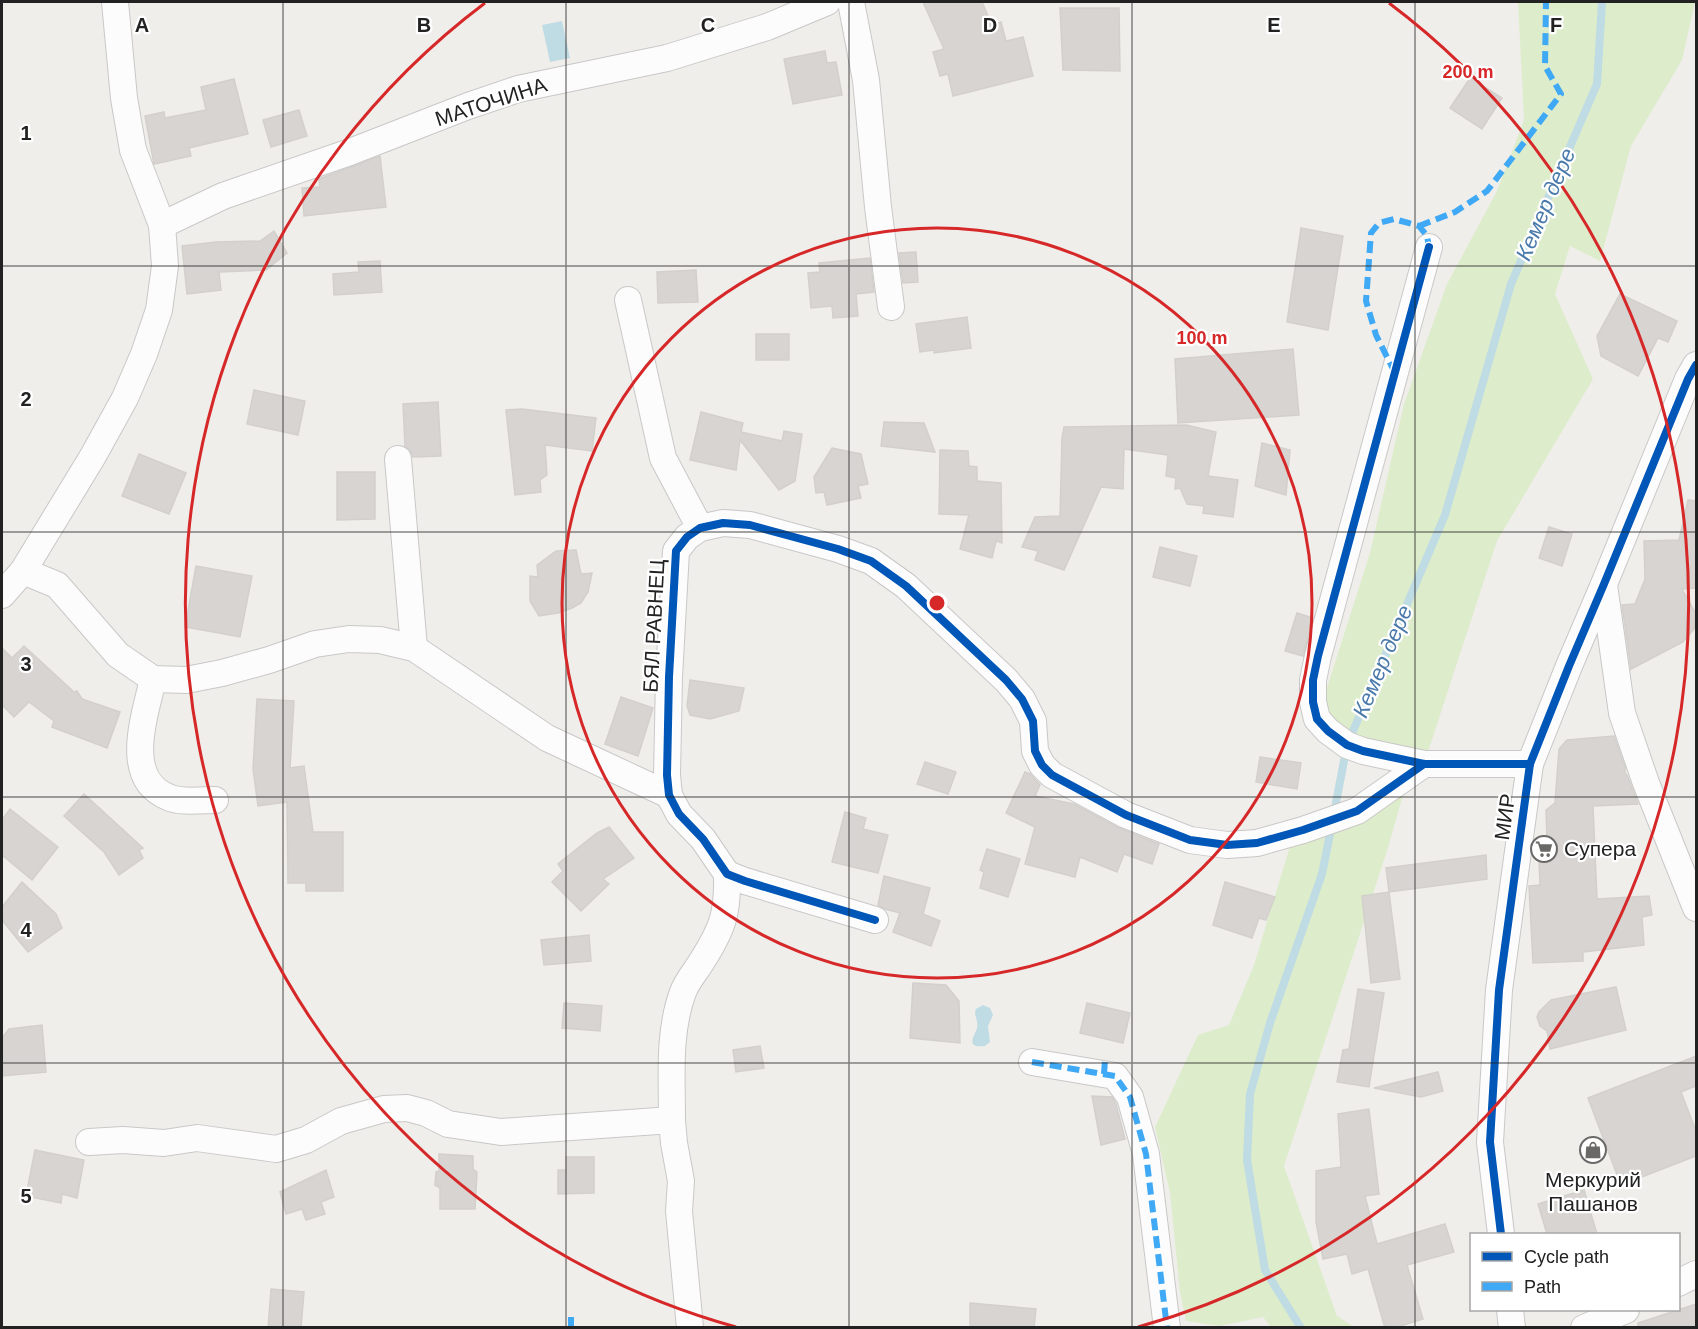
<svg xmlns="http://www.w3.org/2000/svg" width="1698" height="1329" font-family="Helvetica,sans-serif">
  <style>
    .grass { fill: #ddeccb }
    .water { fill: #bfdbe3 }
    .lines { fill: none; stroke-linecap: round; stroke-linejoin: round }
    .stream { stroke: #bfdbe3; stroke-width: 8 }
    .building { fill: #d7d4d2; stroke: #d3d0cc; stroke-width: 1.5 }
    .minor-casing { stroke: #c9c8c7; stroke-width: 28 }
    .minor { stroke: #fdfcfc; stroke-width: 26 }
    .quiet { stroke: #3fa9f5; stroke-width: 6; stroke-dasharray: 12 6; stroke-linecap: butt }
    .cycleway-casing { stroke: #fff; stroke-width: 11 }
    .cycleway { stroke: #0057b8; stroke-width: 8 }
    .grid { fill: none; stroke: #222; stroke-width: 1.5; stroke-opacity: 0.55 }
    .ring { fill: none; stroke: #d62828; stroke-width: 3 }
    .labels { text-anchor: middle; stroke-width: 4.5; stroke-linejoin: round; paint-order: stroke }
    .street-label { font-size: 21px; fill: #222; stroke: #fff }
    .poi-label { font-size: 21px; fill: #222; stroke: #fff; text-anchor: start }
    .water-label { font-size: 22px; font-style: italic; fill: #4a7aab; stroke: #fff }
    .grid-label { font-size: 20px; text-anchor: middle; font-weight: bold; fill: #222; stroke: #fff; stroke-width: 4.5; stroke-linejoin: round; paint-order: stroke }
    .centre { fill: #d62828; stroke: #fff; stroke-width: 3 }
    .ring-label { font-size: 18px; text-anchor: middle; font-weight: bold; fill: #d62828; stroke: #fff; stroke-width: 4.5; stroke-linejoin: round; paint-order: stroke }
  </style>
  <rect width="100%" height="100%" fill="#f0eeeb"/>
  <!-- grass -->
  <g class="grass">
    <path d="M1518 2H1695L1682 60 1631 146 1600 261 1570 246 1555 294 1593 379 1497 541 1424 764 1317 719 1370 553 1404 404 1447 284 1497 191 1524 120Z"/>
    <path d="M1409 774 1387 851 1284 1166 1337 1316 1354 1327H1271L1263 1317 1220 1326 1186 1321 1180 1292 1170 1193 1155 1127 1198 1035 1229 1025 1254 965 1294 833Z"/>
  </g>
  <!-- water -->
  <g class="water">
    <path d="M562 21 570 58 550 62 542 25Z"/>
    <path d="M983 1005 990 1008 993 1015 988 1026 990 1042 985 1046C964 1048 975 1036 977 1028 979 1020 973 1016 976 1009Z"/>
  </g>
  <g class="lines">
    <!-- stream -->
    <g class="stream">
      <path d="M1334 813 1347 745 1445 515 1511 284 1597 84 1602 2"/>
      <path d="M1301 1328 1265 1270 1247 1160 1250 1094 1270 1023 1322 874 1332 824"/>
    </g>
  </g>
  <!-- building -->
  <g class="building">
    <path d="M923 2H982L992 25 1001 22 1006 41 1023 37 1033 76 953 96 948 74 940 76 933 52 944 49Z"/>
    <path d="M1060 8H1119L1120 71 1063 70Z"/>
    <path d="M825 51 827 63 836 62 842 95 793 104 784 59Z"/>
    <path d="M1470 78 1502 98 1482 129 1450 108Z"/>
    <path d="M234 79 248 134 189 148 191 156 154 164 145 116 164 112 165 118 206 110 201 87Z"/>
    <path d="M299 110 307 136 271 147 263 120Z"/>
    <path d="M380 156 386 207 304 216 302 188 320 187 319 179Z"/>
    <path d="M1301 228 1343 236 1328 330 1287 322Z"/>
    <path d="M274 231 287 253 266 270 219 272 221 290 187 294 182 246 216 242 260 241Z"/>
    <path d="M916 252 918 282 903 283 899 253Z"/>
    <path d="M870 258 874 292 856 294 858 316 833 318 832 306 811 308 808 273 820 272 819 263Z"/>
    <path d="M380 261 382 292 334 295 333 274 359 272 358 262Z"/>
    <path d="M696 270 698 302 658 303 657 272Z"/>
    <path d="M1620 294 1677 321 1668 342 1658 338 1638 376 1601 356 1597 336Z"/>
    <path d="M967 317 971 348 934 353V350L920 352 916 324Z"/>
    <rect x="756" y="334" width="33" height="26"/>
    <path d="M1293 349 1299 415 1178 423 1175 359Z"/>
    <path d="M254 390 305 401 298 435 247 424Z"/>
    <path d="M438 402 441 456 413 457 410 450 405 446 403 404Z"/>
    <path d="M522 409 596 418 592 451 545 445 547 475 540 480 541 492 515 495 506 410Z"/>
    <path d="M701 412 743 423 741 432 782 441 784 431 802 434 795 481 779 490 740 440 736 470 690 460Z"/>
    <path d="M884 422 924 423 935 452 881 446Z"/>
    <path d="M1186 425 1216 432 1208 476 1238 480 1233 517 1203 513 1204 506 1187 504 1180 488 1175 489 1176 478 1166 476 1168 455 1124 449 1123 489 1101 487 1064 570 1035 560 1038 551 1022 547 1035 517 1060 516 1062 438 1064 427Z"/>
    <path d="M1262 443 1290 450 1286 495 1255 486Z"/>
    <path d="M832 448 861 454 868 484 858 486 861 498 827 505 824 492 816 493 814 477Z"/>
    <path d="M940 450 968 451 969 466 977 467V481L1001 483 1002 543 996 541 992 558 960 549 969 515 939 514Z"/>
    <path d="M139 454 186 473 169 514 122 496Z"/>
    <path d="M337 472H375V519L337 520Z"/>
    <path d="M1688 500 1696 501V588L1682 589 1696 614 1694 629 1683 642 1631 669 1622 605 1635 604 1645 579 1644 541 1679 540Z"/>
    <path d="M1549 527 1572 534 1562 566 1539 558Z"/>
    <path d="M1160 547 1197 556 1190 586 1153 577Z"/>
    <path d="M576 550 581 574 592 573 588 592 581 603 572 608 558 613 539 616 530 601V576L538 577 537 565 556 551Z"/>
    <path d="M196 566 252 576 240 637 185 627Z"/>
    <path d="M1297 613 1313 618 1303 656 1285 651Z"/>
    <path d="M24 646 74 692 77 691 82 699 120 712 107 748 52 727 54 721 29 702 14 717 2 705V648L12 658Z"/>
    <path d="M690 680 744 688 739 711 710 719 690 715 687 706Z"/>
    <path d="M621 697 653 708 638 756 605 744Z"/>
    <path d="M257 699 294 701 290 768 304 766 313 832H343V891H306V883H288L287 802 258 806 253 769Z"/>
    <path d="M1614 736 1625 767V773L1627 775 1638 804 1593 806 1597 899 1649 896 1652 915 1642 917 1644 945 1583 952V961L1533 963 1529 886 1540 885 1538 839H1547L1546 810 1555 803 1559 749 1567 740Z"/>
    <path d="M1260 757 1301 763 1297 789 1256 782Z"/>
    <path d="M925 762 956 772 948 794 917 784Z"/>
    <path d="M1025 772 1030 774 1040 785 1035 796 1074 804 1119 828 1159 844 1152 864 1124 854 1117 872 1080 857 1075 877 1025 864 1035 827 1006 813Z"/>
    <path d="M84 794 143 848 139 850 143 858 119 875 104 852 64 816Z"/>
    <path d="M10 809 58 847 32 880 2 855V820Z"/>
    <path d="M845 812 866 818 863 829 888 835 878 873 832 862Z"/>
    <path d="M609 827 634 858 603 879 609 884 581 911 552 882 563 871 558 864 597 833Z"/>
    <path d="M987 849 1020 859 1008 897 980 888 984 872 980 870Z"/>
    <path d="M1486 855 1487 879 1389 892 1386 868Z"/>
    <path d="M884 876 930 888 923 914 940 921 931 946 893 932 900 913 885 909 878 905Z"/>
    <path d="M22 882 56 914 62 928 28 952 2 920V907Z"/>
    <path d="M1225 882 1275 897 1266 920 1259 918 1252 938 1213 925Z"/>
    <path d="M1389 892 1400 979 1371 983 1362 896Z"/>
    <path d="M589 935 591 961 544 965 541 940Z"/>
    <path d="M913 983 946 985 959 1001 960 1043 910 1038Z"/>
    <path d="M1616 987 1626 1030 1550 1049 1547 1031 1540 1026 1537 1017 1539 1012 1551 1000Z"/>
    <path d="M1358 989 1384 993 1369 1087 1337 1082 1343 1050 1349 1049Z"/>
    <path d="M564 1003 602 1006 600 1031 562 1028Z"/>
    <path d="M1087 1003 1130 1013 1123 1043 1080 1033Z"/>
    <path d="M42 1025 46 1072 2 1076V1038L9 1029Z"/>
    <path d="M760 1046 764 1068 736 1072 733 1050Z"/>
    <path d="M1696 1056V1086L1681 1092 1696 1131V1156L1621 1185 1588 1098Z"/>
    <path d="M1438 1072 1443 1091 1421 1097 1374 1088Z"/>
    <path d="M1092 1096 1112 1097 1116 1104 1125 1139 1101 1145Z"/>
    <path d="M1369 1109 1379 1194 1365 1196 1377 1244 1445 1224 1454 1252 1407 1265 1423 1319 1394 1328H1385L1368 1269 1352 1274 1347 1254 1323 1259 1316 1222V1171L1341 1167 1338 1114Z"/>
    <path d="M35 1150 84 1160 77 1198 62 1194 61 1203 26 1196Z"/>
    <path d="M439 1154 473 1156V1169L477 1172 475 1209H440V1188L435 1185 436 1172 439 1171Z"/>
    <path d="M566 1157H594V1193L558 1194V1170H566Z"/>
    <path d="M326 1170 334 1197 321 1202 325 1214 306 1220 302 1209 286 1214 280 1192Z"/>
    <path d="M1584 1190 1597 1234H1547L1538 1204Z"/>
    <path d="M271 1289 304 1292 301 1328H268Z"/>
    <path d="M970 1303 1036 1309 1034 1328H970Z"/>
    <path d="M1696 1304V1328H1638V1323Z"/>
  </g>
  <g class="lines">
    <defs>
      <g id="minor">
        <path d="M851 2 866 80 878 207 891 307"/>
        <path d="M162 225 223 196 350 152 468 106 518 89 667 58 767 27 827 2"/>
        <path d="M1429 247 1318 656 1313 680V702L1317 719 1328 731 1347 745 1363 751 1424 764H1530"/>
        <path d="M628 300 663 458 700 528"/>
        <path d="M398 459 414 648"/>
        <path d="M23 571 93 456 125 398 144 354 159 310 165 266 162 225 133 150 124 98 115 2"/>
        <path d="M1604 585 1622 713 1646 783 1696 908"/>
        <path d="M2 595 23 571 57 585 118 655 153 679 186 680 222 673 269 660 315 644 349 639 380 640 414 648 547 738 669 795"/>
        <path d="M153 679C145 716 122 778 168 797 180 803 202 800 215 800"/>
        <path d="M727 874 703 839 679 814 669 795 667 775 669 677 676 551 687 537 700 528 723 523 750 525 838 549 871 561 906 586 1006 680 1022 699 1033 721 1035 751 1042 765 1052 775 1126 815 1190 840 1227 845 1257 843 1303 830 1357 811 1424 764"/>
        <path d="M727 874 745 881 875 920"/>
        <path d="M1032 1062 1115 1076 1130 1097 1146 1154 1167 1328"/>
        <path d="M672 1120C672 1078 668 1032 683 992 687 981 696 971 702 961 723 928 728 913 727 874"/>
        <path d="M89 1142 123 1140 164 1143 197 1138 276 1149 306 1140 341 1121 384 1109 407 1108 426 1113 448 1124 501 1132 672 1120 674 1143 681 1181 679 1211 690 1328"/>
        <path d="M1501 1234 1490 1142 1499 990 1530 764 1569 666 1604 584 1688 379 1696 365"/>
        <path d="M1678 1283 1696 1274"/>
        <path d="M1510 1310 1512 1328"/>
        <path d="M1584 1328 1626 1310"/>
      </g>
    </defs>
    <!-- minor casing -->
    <use href="#minor" class="minor-casing"/>
    <!-- minor -->
    <use href="#minor" class="minor"/>
    <!-- quiet -->
    <g class="quiet">
      <path d="M1419 226 1455 212 1487 191 1561 94 1545 66 1546 2"/>
      <path d="M1395 373 1376 335 1366 301 1371 233 1379 223 1394 219 1419 226 1427 236 1429 247"/>
      <path d="M1032 1062 1115 1076 1130 1097 1146 1154 1167 1328"/>
      <path d="M1104 1074 1105 1060"/>
      <path d="M571 1317V1328"/>
    </g>
    <defs>
      <g id="cycleway">
        <path d="M1429 247 1318 656 1313 680V702L1317 719 1328 731 1347 745 1363 751 1424 764H1530"/>
        <path d="M875 920 745 881 727 874 703 839 679 814 669 795 667 775 669 677 676 551 687 537 700 528 723 523 750 525 838 549 871 561 906 586 1006 680 1022 699 1033 721 1035 751 1042 765 1052 775 1126 815 1190 840 1227 845 1257 843 1303 830 1357 811 1424 764"/>
        <path d="M1501 1234 1490 1142 1499 990 1530 764 1569 666 1604 584 1688 379 1696 365"/>
      </g>
    </defs>
    <!-- cycleway casing -->
    <use href="#cycleway" class="cycleway-casing"/>
    <!-- cycleway -->
    <use href="#cycleway" class="cycleway"/>
  </g>
  <!-- grid -->
  <path class="grid" d="M283 2V1328M566 2V1328M849 2V1328M1132 2V1328M1415 2V1328M2 266H1696M2 532H1696M2 797H1696M2 1063H1696"/>
  <!-- distance rings -->
  <g class="ring">
    <circle cx="937" cy="603" r="375"/>
    <path d="M736 1327A751 751 0 0 1 485 3M1389 3A751 751 0 0 1 1138 1327"/>
  </g>
  <!-- icons -->
  <defs>
    <symbol id="supermarket-ring" viewBox="-11 -11 22 22"><circle r="9.5" fill="#fff" stroke="#6a6968" stroke-width="1.5"/><path d="M-6-5.5h2.5l.6 2H6L4.5 2H-2.5L-4.4-4H-6ZM-1.5 3.2a1.3 1.3 0 1 0 .1 0ZM3 3.2a1.3 1.3 0 1 0 .1 0Z" fill="#6a6968"/></symbol>
    <symbol id="shop-ring" viewBox="-11 -11 22 22"><circle r="9.5" fill="#fff" stroke="#6a6968" stroke-width="1.5"/><path d="M-5-2.5h2.3a2.7 3.5 0 0 1 5.4 0H5L5.5 6h-11ZM-1.5-2.5h3a1.5 2.3 0 0 0-3 0Z" fill="#6a6968"/></symbol>
  </defs>
  <g fill-rule="evenodd">
    <use href="#supermarket-ring" x="1529" y="834" width="30" height="30"/>
    <use href="#shop-ring" x="1578" y="1135" width="30" height="30"/>
  </g>
  <g class="labels">
    <!-- street labels -->
    <g class="street-label">
      <text transform="translate(491 102) rotate(-18)" y="7">МАТОЧИНА</text>
      <text transform="translate(654 626) rotate(-87)" y="7">БЯЛ РАВНЕЦ</text>
      <text transform="translate(1505 817) rotate(-82)" y="7">МИР</text>
    </g>
    <!-- poi labels -->
    <g class="poi-label">
      <text x="1564" y="856">Супера</text>
      <text x="1593" y="1187" text-anchor="middle">Меркурий<tspan x="1593" dy="24">Пашанов</tspan></text>
    </g>
    <!-- water labels -->
    <g class="water-label">
      <text transform="translate(1545 204) rotate(-67)" y="8">Кемер дере</text>
      <text transform="translate(1382 661) rotate(-67)" y="8">Кемер дере</text>
    </g>
  </g>
  <g class="grid-label">
    <text x="142" y="32">A</text>
    <text x="424" y="32">B</text>
    <text x="708" y="32">C</text>
    <text x="990" y="32">D</text>
    <text x="1274" y="32">E</text>
    <text x="1556" y="32">F</text>
    <text x="26" y="140">1</text>
    <text x="26" y="406">2</text>
    <text x="26" y="671">3</text>
    <text x="26" y="937">4</text>
    <text x="26" y="1203">5</text>
  </g>
  <circle cx="937" cy="603" r="9" class="centre"/>
  <g class="ring-label">
    <text x="1468" y="78">200 m</text>
    <text x="1202" y="344">100 m</text>
  </g>
  <!-- border -->
  <rect width="1698" height="1329" fill="none" stroke="#222222" stroke-width="6"/>
  <!-- legend -->
  <rect x="1470" y="1233" width="210" height="78" fill="#ffffff" stroke="#a7a7a7" stroke-width="1.5"/>
  <rect x="1482" y="1252" width="30" height="9" fill="#0057b8" stroke="#a7a7a7" stroke-width="1.5"/>
  <text x="1524" y="1263" font-size="18" fill="#222222">Cycle path</text>
  <rect x="1482" y="1282" width="30" height="9" fill="#3fa9f5" stroke="#a7a7a7" stroke-width="1.5"/>
  <text x="1524" y="1293" font-size="18" fill="#222222">Path</text>
</svg>
